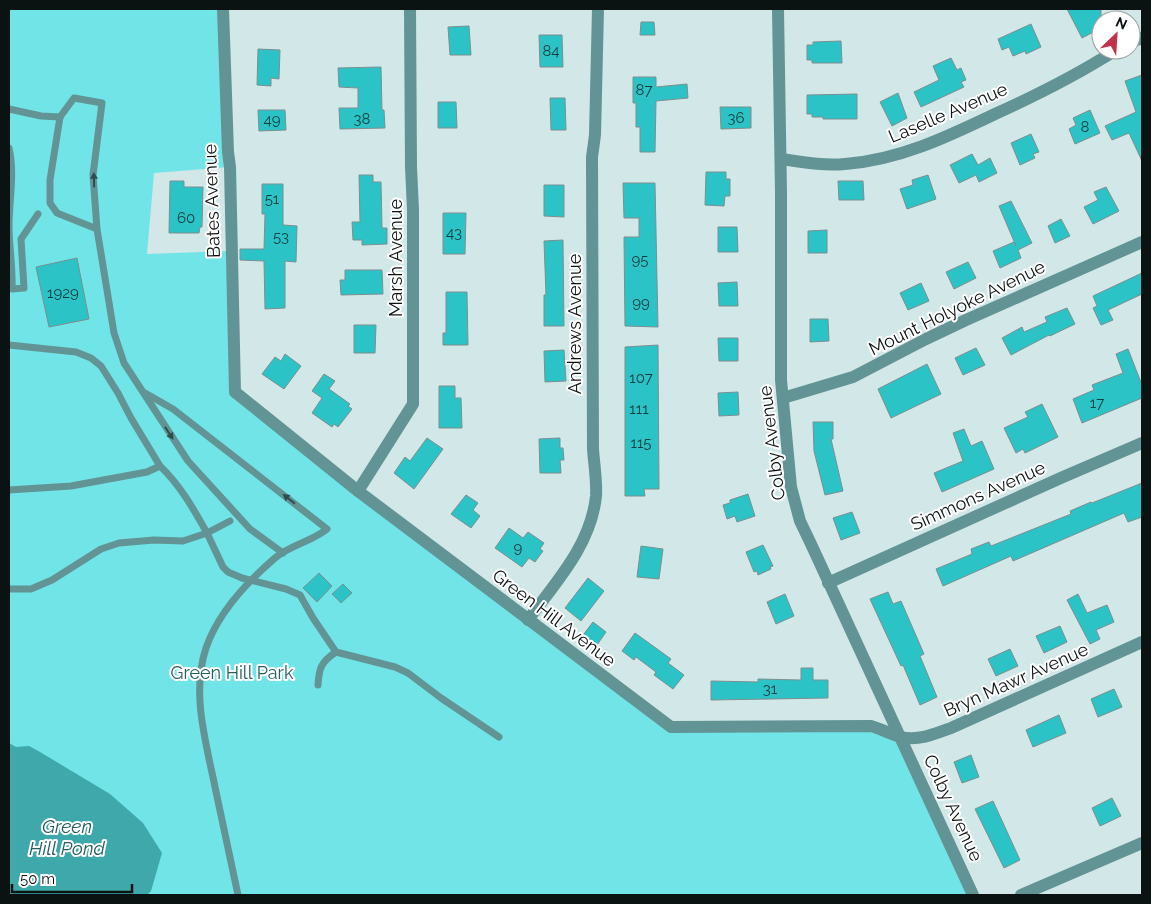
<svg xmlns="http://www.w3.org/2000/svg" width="1151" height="904" font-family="Raleway,sans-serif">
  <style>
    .green { fill: #71e4e7 }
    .water { fill: #3ea8aa }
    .building { fill: #2bc3c6; stroke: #7c8f8f }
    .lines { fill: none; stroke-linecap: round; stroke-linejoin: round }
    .service { stroke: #629495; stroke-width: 7 }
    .minor { stroke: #629495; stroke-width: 12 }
    .oneway { fill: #324c4d }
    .labels { text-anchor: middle; stroke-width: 4; stroke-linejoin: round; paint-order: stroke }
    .number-label { font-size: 15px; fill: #133e3f }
    .street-label { font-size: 18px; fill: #0b1212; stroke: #fff }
    .park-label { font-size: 18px; fill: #245e5f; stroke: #fff }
    .water-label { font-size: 19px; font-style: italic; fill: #255e60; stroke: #fff }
  </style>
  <rect width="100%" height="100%" fill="#d2e7e7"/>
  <!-- green -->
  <path class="green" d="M9 9H223L230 167 154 173 147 254 231 251 235 392 671 727 871 726 901 737 973 895H9Z"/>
  <!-- water -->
  <path class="water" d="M9 743 16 747 29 746 40 752 110 794 143 823 162 853 151 891 147 895H9Z"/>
  <!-- building -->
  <g class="building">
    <path d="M1067 9H1101V28L1082 38Z"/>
    <path d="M641 22H654L655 35H640Z"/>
    <path d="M1031 24 1041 47 1026 54 1025 51 1013 56 1009 47 1002 50 998 39Z"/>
    <path d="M469 26 471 55H450L448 27Z"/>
    <path d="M539 35H562L563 67H540Z"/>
    <path d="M841 41 842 63H812V60H807V45H813V42Z"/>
    <path d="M258 49 280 50 279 79 271 78V86L257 85Z"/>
    <path d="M951 58 957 70 961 68 966 80 961 82 964 87 921 107 914 92 939 80 933 66Z"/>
    <path d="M381 67 382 110H384L385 128 340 129 339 108H358V88L339 87 338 68Z"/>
    <path d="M1142 75V161L1129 133 1112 140 1105 126 1136 112 1125 81Z"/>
    <path d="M633 77H656V87L687 84 688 98 656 101 655 152H640V127H636V103H633Z"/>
    <path d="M898 93 907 118 892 126 880 102Z"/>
    <path d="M857 94V119H823V117H812V114H807V95Z"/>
    <path d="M550 98H565L566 130H551Z"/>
    <path d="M438 102H456L457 128H438Z"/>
    <path d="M720 107H751V128L721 129Z"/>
    <path d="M258 110H285L286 130 259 131Z"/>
    <path d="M1090 110 1100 133 1075 144 1069 129 1076 125 1073 118Z"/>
    <path d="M1031 134 1039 152 1033 154 1035 158 1020 165 1011 143Z"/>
    <path d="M972 154 978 165 990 158 997 173 979 182 976 175 959 183 950 165Z"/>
    <path d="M706 172H726V179H730V196H725L724 206 705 205Z"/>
    <path d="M359 175H373V182H381L382 228H387V244L362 245V240H353L352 222H360Z"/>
    <path d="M928 175 936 199 907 209 900 189 913 185 912 180Z"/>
    <path d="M170 181H184V187H203L202 227H200L199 233H169Z"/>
    <path d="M838 181H863L864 200H839Z"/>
    <path d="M623 183H655L658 327 625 326 624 237H639V218H624Z"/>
    <path d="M262 184H283V225L297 226 296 262 285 261V308L265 309 264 261 240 260V249H264L265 214H262Z"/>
    <path d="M544 185H564V217L544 216Z"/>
    <path d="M1106 187 1119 211 1093 224 1084 207 1098 200 1094 192Z"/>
    <path d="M1011 201 1032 243 1018 250 1021 258 1000 268 993 251 1014 242 1016 246 999 206Z"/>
    <path d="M443 213H466L465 254H443Z"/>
    <path d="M1061 219 1070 236 1055 243 1048 226Z"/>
    <path d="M718 227H737L738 252H718Z"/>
    <path d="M827 230V253H808V231Z"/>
    <path d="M563 240 564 326H544V295H546L544 241Z"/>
    <path d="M77 258 89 319 49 327 36 267Z"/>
    <path d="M968 262 976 278 954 289 946 272Z"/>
    <path d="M345 270H382L383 294 341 295 340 280H345Z"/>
    <path d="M1142 273V294L1108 310 1113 320 1101 325 1093 308 1097 306 1093 296Z"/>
    <path d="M737 282 738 306H719L718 283Z"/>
    <path d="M921 283 929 301 908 310 900 293Z"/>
    <path d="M446 292H467L468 345H443V333H446Z"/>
    <path d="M1067 308 1075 324 1050 336 1049 335 1011 355 1002 338 1022 327 1024 332 1047 322 1045 317Z"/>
    <path d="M810 319H828L829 341 810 342Z"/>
    <path d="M354 325H376L375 353H354Z"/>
    <path d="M718 338H738V361H719Z"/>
    <path d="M658 345 659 489H644L645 496H625V347Z"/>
    <path d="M976 348 985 365 963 375 955 358Z"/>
    <path d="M1128 349 1142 385V398L1082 423 1073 399 1094 390 1092 385 1123 373 1116 354Z"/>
    <path d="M564 350 566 381 545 382 544 351Z"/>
    <path d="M285 354 301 366 284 389 262 374 275 357 281 361Z"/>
    <path d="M927 364 941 394 891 418 878 389Z"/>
    <path d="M324 374 335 381 329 389 350 404 348 406 352 409 338 427 334 424 332 427 312 413 322 398 312 391Z"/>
    <path d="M439 386H455V398H461L462 428H439Z"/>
    <path d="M738 392 739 415 719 416 718 393Z"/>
    <path d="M1042 404 1058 437 1025 453 1023 449 1016 453 1004 428 1028 417 1025 412Z"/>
    <path d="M813 422H833V439H831L843 491 825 495 814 451Z"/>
    <path d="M964 429 971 446 982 441 994 469 942 492 934 473 963 461 953 433Z"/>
    <path d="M427 438 443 449 414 489 394 473 405 457 410 461Z"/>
    <path d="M560 438V448H563L564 460H560L561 473H540L539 439Z"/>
    <path d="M1142 483V517L1128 522 1124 513 1013 561 1011 556 943 586 936 569 972 554 971 549 989 542 991 546 1071 514 1070 511 1091 502 1092 503Z"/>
    <path d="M748 494 755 516 737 522 735 516 727 519 723 505 730 503V500Z"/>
    <path d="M466 495 478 503 473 510 480 516 471 528 451 514Z"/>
    <path d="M852 512 860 533 841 540 833 518Z"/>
    <path d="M509 528 523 538 528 532 544 543 540 549 543 551 535 562 529 558 522 567 495 548Z"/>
    <path d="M763 545 773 566 770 567 771 569 758 575 757 571 754 572 746 552Z"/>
    <path d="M641 546 663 549 659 579 637 577Z"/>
    <path d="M319 573 332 586 317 602 303 588Z"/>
    <path d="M588 578 604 591 581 621 565 608Z"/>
    <path d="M343 584 352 593 341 603 332 594Z"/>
    <path d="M888 592 893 604 901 601 924 654 920 656 937 697 920 705 903 665 901 666 870 599Z"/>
    <path d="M785 594 794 616 776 624 767 602Z"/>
    <path d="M1078 594 1087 613 1107 605 1114 622 1096 630 1100 639 1090 644 1067 600Z"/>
    <path d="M593 622 606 632 597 645 583 635Z"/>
    <path d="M1060 626 1067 642 1044 653 1036 636Z"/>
    <path d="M635 633 671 659 668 663 684 675 673 689 654 675 656 672 636 657 634 660 622 651Z"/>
    <path d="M1010 649 1018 666 996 676 988 659Z"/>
    <path d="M801 668H813V680H828V698L711 700V681L758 682V679L801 680Z"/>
    <path d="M1114 689 1122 707 1098 717 1091 699Z"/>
    <path d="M1059 715 1066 733 1033 747 1026 730Z"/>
    <path d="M971 755 979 777 962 783 954 762Z"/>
    <path d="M1112 798 1121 816 1100 826 1092 808Z"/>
    <path d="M993 801 1020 860 1004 868 975 809Z"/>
  </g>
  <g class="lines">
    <!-- service -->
    <g class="service">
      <path d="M9 109 41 116 60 117"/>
      <path d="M9 148C15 174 9 200 9 226 9 247 13 268 12 289L24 288 21 239 38 214"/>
      <path d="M97 229 57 213 50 203V180L60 117 74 98 102 103 93 175 97 229 114 333 124 363 188 461 250 529 283 553"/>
      <path d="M9 345 76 352 91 358 101 366 118 393 131 418 160 466 147 472 71 486 9 490"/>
      <path d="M145 393 173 409 327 529C311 542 290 545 275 558 247 582 218 613 206 648 191 693 206 742 215 787 223 823 230 859 238 895"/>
      <path d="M160 466C180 485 193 508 207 533L230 521"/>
      <path d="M9 589H31L52 580 101 549 119 543 154 540 183 541 207 533 223 567 228 572 242 578 286 589 300 595 313 618 336 652 395 667 408 673 441 698 499 737"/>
      <path d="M318 685C319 668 321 662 336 652"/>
    </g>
    <!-- minor -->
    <g class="minor">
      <path d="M223 9 228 152 230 167 235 392 358 491 671 727 871 726C881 729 893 735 901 737 918 741 935 734 951 728L1142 642"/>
      <path d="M778 9 781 193V380L791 487 800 521 811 544 973 895"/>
      <path d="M1131 42 1142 38"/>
      <path d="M781 159C802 162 823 166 845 164 899 160 947 137 995 114 1037 95 1077 75 1116 50"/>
      <path d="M783 398 853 377 926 339 966 320 1142 242"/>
      <path d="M358 491 413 404V210L411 167 410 9"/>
      <path d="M828 583 1063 477 1142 443"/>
      <path d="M528 620C556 582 591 545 596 496 597 481 594 464 593 449L592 157 595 135 598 9"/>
      <path d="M1021 895 1142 843"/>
    </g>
  </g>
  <!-- one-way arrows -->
  <defs><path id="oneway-solid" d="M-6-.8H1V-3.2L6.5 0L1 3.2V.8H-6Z" transform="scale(1.25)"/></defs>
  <g class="oneway">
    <use href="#oneway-solid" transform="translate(94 180) rotate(-91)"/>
    <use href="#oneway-solid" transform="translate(169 433) rotate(57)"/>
    <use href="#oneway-solid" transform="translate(289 499) rotate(-142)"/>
  </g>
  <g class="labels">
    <!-- number labels -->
    <g class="number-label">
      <text x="551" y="56">84</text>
      <text x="644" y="95">87</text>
      <text x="736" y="123">36</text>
      <text x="362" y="124">38</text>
      <text x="272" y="125">49</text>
      <text x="1085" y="132">8</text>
      <text x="272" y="204">51</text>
      <text x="186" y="223">60</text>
      <text x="454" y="238">43</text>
      <text x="281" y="242">53</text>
      <text x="640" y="265">95</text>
      <text x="63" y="298">1929</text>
      <text x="641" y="308">99</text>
      <text x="641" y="383">107</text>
      <text x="1097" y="408">17</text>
      <text x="639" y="414">111</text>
      <text x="641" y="448">115</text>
      <text x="518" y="553">9</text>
      <text x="770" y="694">31</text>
    </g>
    <!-- street labels -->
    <g class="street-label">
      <text transform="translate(948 113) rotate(-23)" y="6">Laselle Avenue</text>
      <text transform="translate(212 201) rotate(-92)" y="6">Bates Avenue</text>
      <text transform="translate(396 258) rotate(-90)" y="6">Marsh Avenue</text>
      <text transform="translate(957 308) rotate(-26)" y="6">Mount Holyoke Avenue</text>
      <text transform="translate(575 324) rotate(-90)" y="6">Andrews Avenue</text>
      <text transform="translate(772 443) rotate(-97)" y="6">Colby Avenue</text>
      <text transform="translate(978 496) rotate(-24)" y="6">Simmons Avenue</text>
      <text transform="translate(554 618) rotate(37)" y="6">Green Hill Avenue</text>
      <text transform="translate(1016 680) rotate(-24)" y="6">Bryn Mawr Avenue</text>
      <text transform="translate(953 808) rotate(65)" y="6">Colby Avenue</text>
    </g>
    <!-- park labels -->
    <g class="park-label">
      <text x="232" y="679">Green Hill Park</text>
    </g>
    <!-- water labels -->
    <g class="water-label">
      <text x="67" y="833">Green<tspan x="67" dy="22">Hill Pond</tspan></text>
    </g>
  </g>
  <!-- border -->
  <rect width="1151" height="904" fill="none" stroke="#0b1212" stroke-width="20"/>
  <!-- north arrow -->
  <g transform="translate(1116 35) rotate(25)"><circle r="24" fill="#ffffff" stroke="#9da0a0"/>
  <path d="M0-4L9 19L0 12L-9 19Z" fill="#c13147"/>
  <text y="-8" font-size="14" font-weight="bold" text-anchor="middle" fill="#0b1212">N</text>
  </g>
  <!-- scale -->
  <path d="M12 884v8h120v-8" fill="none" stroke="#0b1212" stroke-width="2.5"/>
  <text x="20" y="884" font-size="15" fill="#0b1212" stroke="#ffffff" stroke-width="4" paint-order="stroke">50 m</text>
</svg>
